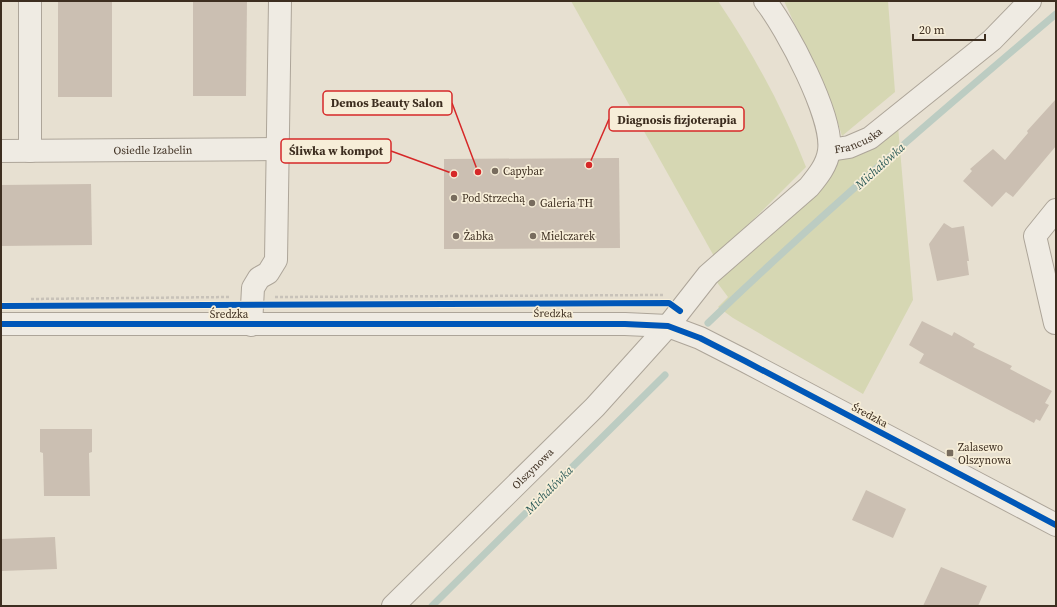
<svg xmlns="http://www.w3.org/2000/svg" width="1057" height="607" font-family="'Source Serif 4',serif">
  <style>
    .green { fill: #d6d7b3 }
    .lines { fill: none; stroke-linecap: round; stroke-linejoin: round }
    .stream { stroke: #bcccc2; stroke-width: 7 }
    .building { fill: #cbbfb2 }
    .minor-casing { stroke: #ada599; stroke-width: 24 }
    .tertiary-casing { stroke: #ada599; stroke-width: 24 }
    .path { stroke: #c8c2b9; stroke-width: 2.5; stroke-dasharray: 3 2; stroke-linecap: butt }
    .minor { stroke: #efebe3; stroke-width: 22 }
    .tertiary { stroke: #efebe3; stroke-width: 22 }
    .cycleway-casing { stroke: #f7eed8; stroke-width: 8 }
    .cycleway { stroke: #0057b8; stroke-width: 6 }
    .poi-dot { fill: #786c5e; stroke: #f7eed8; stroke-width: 1.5 }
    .labels { text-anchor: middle; stroke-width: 3.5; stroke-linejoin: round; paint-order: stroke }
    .street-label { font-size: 11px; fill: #3d2e20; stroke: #f7eed8 }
    .poi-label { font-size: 11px; fill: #3d2e20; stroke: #f7eed8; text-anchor: start }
    .water-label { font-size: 12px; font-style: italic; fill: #2f5d5a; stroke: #f7eed8 }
    .leader { fill: none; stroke: #d62828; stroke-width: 1.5 }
    .callout-dot { fill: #d62828; stroke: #f7eed8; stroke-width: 1.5 }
    .callout { fill: #f7eed8; stroke: #d62828; stroke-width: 1.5 }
    .callout-label { font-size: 12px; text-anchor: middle; font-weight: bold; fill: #3d2e20 }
  </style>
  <rect width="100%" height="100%" fill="#e7e0d1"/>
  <!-- green -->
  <g class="green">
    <path d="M571 1H718C753 53 783 108 806 167L715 258Z"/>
    <path d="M784 1H888L895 92 842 136 832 105Z"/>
    <path d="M896 103 913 300 863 394 733 318 718 307 728 297 713 277Z"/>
  </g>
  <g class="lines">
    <!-- stream -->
    <g class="stream">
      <path d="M708 323C820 215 938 114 1056 14"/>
      <path d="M432 606 665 375"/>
    </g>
  </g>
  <!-- building -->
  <g class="building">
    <rect x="58" y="1" width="54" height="96"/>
    <path d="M193 1H247L246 96H193Z"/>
    <path d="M1056 99V146L1013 197 1006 192 992 207 963 181 972 171 970 169 993 149 1005 160 1028 133 1027 131Z"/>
    <path d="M619 158 620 248 444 249V159Z"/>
    <path d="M91 184 92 245 1 246V185Z"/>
    <path d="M944 223 952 228 964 226 969 261H967L969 275 937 281 929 244Z"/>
    <path d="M922 321 952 336 954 332 975 344 973 347 1012 366 1010 369 1052 391 1045 403 1049 405 1040 421 1036 419 1034 423 919 363 924 354 909 345Z"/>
    <path d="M40 429H92V452L89 453 90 496H44L43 453 40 452Z"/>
    <path d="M866 490 906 509 893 538 852 520Z"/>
    <path d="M55 537 57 569 1 571V539Z"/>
    <path d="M941 567 987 586 978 606H923Z"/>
  </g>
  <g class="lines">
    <defs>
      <g id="minor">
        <path id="s1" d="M830 150 849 147 870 138 992 40 1030 1"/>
        <path id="s2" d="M1 151 276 149"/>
        <path d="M30 151V1"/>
        <path d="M1055 323 1035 236 1056 210"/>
        <path d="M251 325 253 288 259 278 268 273 276 260 280 1"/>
        <path id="s3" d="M393 606 595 407 668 326 708 275 809 187C818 176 827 165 829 151 834 117 786 27 765 1"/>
      </g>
      <path id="tertiary" d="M1 324H625L668 326 700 338 745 361 1056 525"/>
    </defs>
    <!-- minor casing -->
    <use href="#minor" class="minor-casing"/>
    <!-- tertiary casing -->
    <use href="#tertiary" class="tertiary-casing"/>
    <!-- path -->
    <g class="path">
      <path d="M275 297 664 295"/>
      <path d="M31 299 230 297"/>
    </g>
    <!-- minor -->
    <use href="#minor" class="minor"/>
    <!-- tertiary -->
    <use href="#tertiary" class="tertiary"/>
    <defs>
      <g id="cycleway">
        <path d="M1 306 669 303 680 311"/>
        <path d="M1 324H625L668 326 700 338 745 361 1056 525"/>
      </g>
    </defs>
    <!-- cycleway casing -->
    <use href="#cycleway" class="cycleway-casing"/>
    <!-- cycleway -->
    <use href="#cycleway" class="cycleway"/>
  </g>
  <!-- markers -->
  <g class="poi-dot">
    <circle cx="495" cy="171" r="4"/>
    <circle cx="454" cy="198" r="4"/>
    <circle cx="532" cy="203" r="4"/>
    <circle cx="456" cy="236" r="4"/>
    <circle cx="533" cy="236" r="4"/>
    <rect x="946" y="449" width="8" height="8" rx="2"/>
  </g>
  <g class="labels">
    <!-- street labels -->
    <g class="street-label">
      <text dy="4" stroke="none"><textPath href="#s1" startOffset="30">Francuska</textPath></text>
      <text dy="4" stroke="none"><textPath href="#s2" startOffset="152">Osiedle Izabelin</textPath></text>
      <text transform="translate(553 313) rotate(1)" y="4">Średzka</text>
      <text x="229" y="318">Średzka</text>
      <text transform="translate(870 415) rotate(28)" y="4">Średzka</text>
      <text dy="4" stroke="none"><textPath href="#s3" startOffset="196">Olszynowa</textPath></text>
    </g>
    <!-- poi labels -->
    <g class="poi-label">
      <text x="503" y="175">Capybar</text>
      <text x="462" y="202">Pod Strzechą</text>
      <text x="540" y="207">Galeria TH</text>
      <text x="464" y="240">Żabka</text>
      <text x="541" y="240">Mielczarek</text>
      <text x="958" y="451">Zalasewo<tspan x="958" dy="13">Olszynowa</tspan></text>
    </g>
    <!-- water labels -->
    <g class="water-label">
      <text transform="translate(880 166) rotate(-42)" y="4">Michałówka</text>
      <text transform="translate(549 490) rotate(-45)" y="4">Michałówka</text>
    </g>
  </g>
  <!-- callouts -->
  <path class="leader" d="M478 172L452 103M589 165L609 119M454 174L391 151"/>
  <g class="callout-dot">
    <circle cx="478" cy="172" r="4"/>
    <circle cx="589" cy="165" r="4"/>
    <circle cx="454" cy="174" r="4"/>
  </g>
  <g class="callout">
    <rect x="323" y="91" width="129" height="24" rx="4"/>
    <rect x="609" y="107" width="135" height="24" rx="4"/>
    <rect x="281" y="139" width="110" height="24" rx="4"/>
  </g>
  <g class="callout-label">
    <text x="387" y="107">Demos Beauty Salon</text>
    <text x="677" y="124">Diagnosis fizjoterapia</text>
    <text x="336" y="155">Śliwka w kompot</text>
  </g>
  <!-- border -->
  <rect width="1057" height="607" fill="none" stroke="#3d2e20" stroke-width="4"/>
  <!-- scale -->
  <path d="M913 34v6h72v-6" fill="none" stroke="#3d2e20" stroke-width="2"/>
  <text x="919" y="34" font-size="12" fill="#3d2e20" stroke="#f7eed8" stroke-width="3" paint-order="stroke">20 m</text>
</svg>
